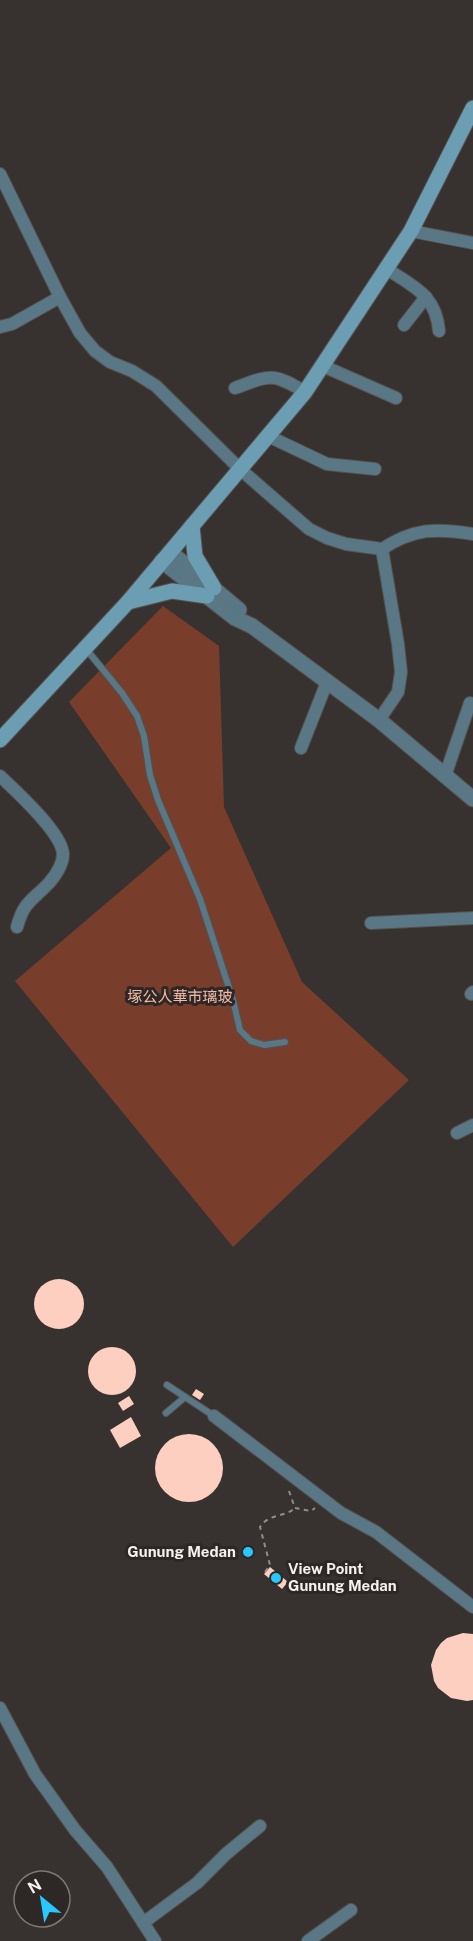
<svg xmlns="http://www.w3.org/2000/svg" width="473" height="1941" font-family="'Public Sans','Noto Sans SC',sans-serif">
  <style>
    .green { fill: #793e2b }
    .building { fill: #fccfc0 }
    .lines { fill: none; stroke-linecap: round; stroke-linejoin: round }
    .service-casing { stroke: #55514f; stroke-width: 8 }
    .minor-casing { stroke: #55514f; stroke-width: 14 }
    .tertiary-casing { stroke: #55514f; stroke-width: 17 }
    .secondary-casing { stroke: #55514f; stroke-width: 17 }
    .path { stroke: #928e8c; stroke-width: 2; stroke-dasharray: 4.5 4.5; stroke-linecap: butt }
    .service { stroke: #597785; stroke-width: 6 }
    .minor { stroke: #597785; stroke-width: 12 }
    .tertiary { stroke: #597785; stroke-width: 15 }
    .secondary { stroke: #6b9db3; stroke-width: 15 }
    .poi-dot { fill: #28c8ff; stroke: #2d2826; stroke-width: 2 }
    .labels { text-anchor: middle; stroke-width: 6; stroke-linejoin: round; paint-order: stroke }
    .park-label { font-size: 15px; fill: #f4b9a6; stroke: #2d2826 }
    .poi-label { font-size: 15px; font-weight: bold; fill: #f4f1f0; stroke: #2d2826; text-anchor: end }
  </style>
  <rect width="100%" height="100%" fill="#373230"/>
  <!-- green -->
  <path class="green" d="M163 606 219 646 224 807 302 982 409 1080 233 1247 15 981 171 848 69 702Z"/>
  <!-- building -->
  <g class="building">
    <circle cx="59" cy="1304" r="25"/>
    <circle cx="112" cy="1371" r="24"/>
    <path d="M196 1389 204 1394 200 1400 192 1395Z"/>
    <path d="M129 1396 134 1404 123 1411 118 1403Z"/>
    <path d="M131 1417 141 1436 120 1448 110 1430Z"/>
    <circle cx="189" cy="1468" r="34"/>
    <path d="M270 1567 288 1582 282 1589 264 1574Z"/>
    <path d="M463 1633 473 1634V1700L467 1701 451 1698 438 1688 434 1681 431 1665 436 1650 441 1643 447 1638Z"/>
  </g>
  <g class="lines">
    <defs>
      <g id="service">
        <path d="M86 649 122 693 137 716 144 736 150 775 158 800 200 899 233 1000 240 1030 251 1041 264 1045 285 1042"/>
        <path d="M167 1385 214 1416"/>
        <path d="M166 1413 185 1397"/>
      </g>
      <g id="minor">
        <path d="M0 174 60 297 80 333 95 351 110 362 132 371 156 386 240 469 309 529 327 538 346 544 382 549C414 528 436 528 473 534"/>
        <path d="M411 231 473 243"/>
        <path d="M387 269C414 287 436 295 439 331"/>
        <path d="M404 325 426 297"/>
        <path d="M0 327 12 324 60 297"/>
        <path d="M323 366 396 398"/>
        <path d="M235 388C270 375 272 372 305 392"/>
        <path d="M268 436 327 464 375 469"/>
        <path d="M379 720 398 692 401 672 398 644 382 549"/>
        <path d="M301 748 327 682"/>
        <path d="M0 776C16 791 62 833 63 854 63 864 55 876 49 883 32 901 24 901 17 927"/>
        <path d="M445 776 470 703"/>
        <path d="M371 923 473 918"/>
        <path d="M471 994 473 992"/>
        <path d="M457 1133 473 1125"/>
        <path d="M214 1416 341 1513 376 1532 473 1607"/>
        <path d="M0 1708 35 1774 75 1830 107 1867 155 1941"/>
        <path d="M143 1923 197 1883 226 1854 260 1826"/>
        <path d="M308 1941 351 1910"/>
      </g>
      <g id="tertiary">
        <path d="M170 552 239 610"/>
        <path d="M162 561 235 618 252 626 379 720 473 799"/>
      </g>
      <g id="secondary">
        <path d="M192 526 195 556 214 588"/>
        <path d="M128 602 172 591 207 596"/>
        <path d="M0 740 128 602 305 392 411 231 473 108"/>
      </g>
    </defs>
    <!-- service casing -->
    <use href="#service" class="service-casing"/>
    <!-- minor casing -->
    <use href="#minor" class="minor-casing"/>
    <!-- tertiary casing -->
    <use href="#tertiary" class="tertiary-casing"/>
    <!-- secondary casing -->
    <use href="#secondary" class="secondary-casing"/>
    <!-- path -->
    <g class="path">
      <path d="M289 1491 295 1508"/>
      <path d="M295 1508 311 1511 315 1508"/>
      <path d="M265 1572 270 1565 260 1527C269 1513 284 1518 295 1508"/>
    </g>
    <!-- service -->
    <use href="#service" class="service"/>
    <!-- minor -->
    <use href="#minor" class="minor"/>
    <!-- tertiary -->
    <use href="#tertiary" class="tertiary"/>
    <!-- secondary -->
    <use href="#secondary" class="secondary"/>
  </g>
  <!-- markers -->
  <g class="poi-dot">
    <circle cx="248" cy="1552" r="6"/>
    <circle cx="276" cy="1578" r="6"/>
  </g>
  <g class="labels">
    <!-- park labels -->
    <g class="park-label">
      <text x="180" y="1002">塚公人華市璃玻</text>
    </g>
    <!-- poi labels -->
    <g class="poi-label">
      <text x="236" y="1557">Gunung Medan</text>
      <text x="288" y="1574" text-anchor="start">View Point<tspan x="288" dy="17">Gunung Medan</tspan></text>
    </g>
  </g>
  <!-- north arrow -->
  <g transform="translate(42 1899) rotate(330)"><circle r="28" fill="#2d2826" stroke="#7d7877" stroke-width="1.5"/>
  <path d="M0-4.5L10 22L0 15L-10 22Z" fill="#28c8ff"/>
  <text y="-9" font-size="16" font-weight="bold" text-anchor="middle" fill="#f4f1f0">N</text>
  </g>
</svg>
